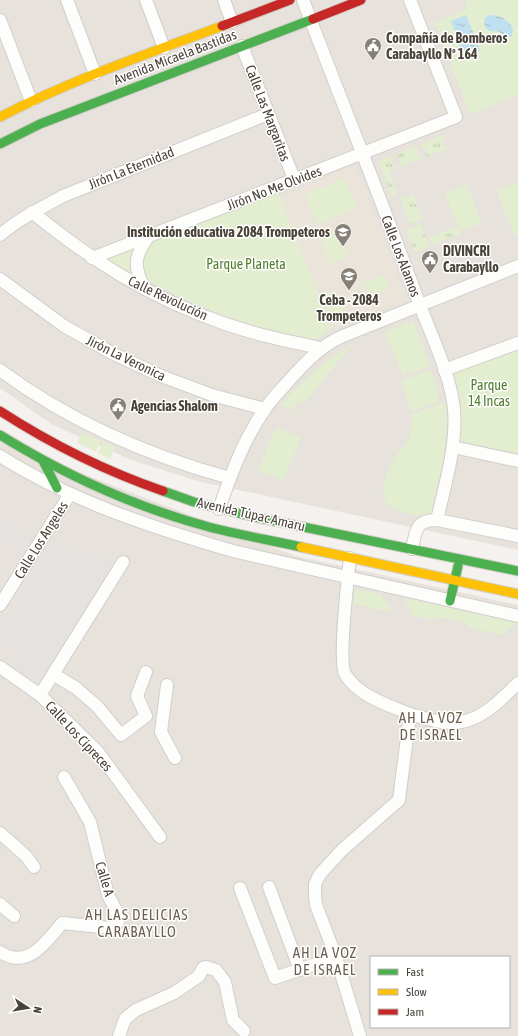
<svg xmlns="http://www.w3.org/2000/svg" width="518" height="1036" font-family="'Asap Condensed',sans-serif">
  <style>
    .residential { fill: #e7e3dc; fill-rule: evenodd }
    .education { fill: #eae4da }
    .grass { fill: url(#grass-tufts) }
    .green { fill: #e3edcf }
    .parking { fill: #e6e2df }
    .water { fill: url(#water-ripples) }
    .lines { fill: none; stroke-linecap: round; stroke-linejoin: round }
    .street-casing { stroke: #d2cfcb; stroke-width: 14 }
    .fast-casing { stroke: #d2cec5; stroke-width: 11 }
    .slow-casing { stroke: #d2cec5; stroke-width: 11 }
    .jam-casing { stroke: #d2cec5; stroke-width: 11 }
    .street { stroke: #fdfdfc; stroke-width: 12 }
    .fast { stroke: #4caf50; stroke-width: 9 }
    .slow { stroke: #ffc107; stroke-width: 9 }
    .jam { stroke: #c62828; stroke-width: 9 }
    .labels { text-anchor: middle; stroke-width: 3; stroke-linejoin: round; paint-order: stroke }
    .poi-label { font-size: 14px; font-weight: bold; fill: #4a4339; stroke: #fff; text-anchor: start }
    .street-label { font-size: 14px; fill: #4a4339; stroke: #fff }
    .park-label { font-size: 14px; fill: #507d2c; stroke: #fff }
    .neighbourhood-label { font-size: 15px; letter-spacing: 1px; fill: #6d6050; stroke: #fff }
  </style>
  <defs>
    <pattern id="grass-tufts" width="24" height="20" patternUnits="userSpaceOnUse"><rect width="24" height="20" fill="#e3edcf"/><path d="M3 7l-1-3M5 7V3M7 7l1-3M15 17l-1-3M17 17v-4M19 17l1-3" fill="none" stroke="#c4ccb2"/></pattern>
    <pattern id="water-ripples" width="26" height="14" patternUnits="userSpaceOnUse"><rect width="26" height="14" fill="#c0e0ef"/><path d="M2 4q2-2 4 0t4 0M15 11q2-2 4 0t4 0" fill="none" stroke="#a6c1ce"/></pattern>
  </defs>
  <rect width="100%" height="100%" fill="#f4f1ee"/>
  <!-- residential -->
  <g class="residential">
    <path d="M0 0H518V550L201 482 131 460 51 424 0 388Z"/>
    <path d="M0 442 296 556 518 605V1036H0ZM371 957H509V1027H371Z"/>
  </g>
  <!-- education -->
  <path class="education" d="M355 166 407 299 332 329 280 196Z"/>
  <!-- grass -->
  <g class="grass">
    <path d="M443 135 445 139 442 140 444 146 447 145 448 148 426 157 425 153 427 152 425 147 423 148 421 144Z"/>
    <path d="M417 146 419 149 416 150 418 155H421L422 158 400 167 399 163 401 162 399 157 397 158 396 154Z"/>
    <path d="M392 156 393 159 391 161 393 166 395 165 397 168 389 172 397 194 392 196 379 161Z"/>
    <path d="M413 194 423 220 410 225 400 199Z"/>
    <path d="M421 224 429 246 415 252 406 230Z"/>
    <path d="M457 226 460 234 432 245 429 237Z"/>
  </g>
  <!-- green -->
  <g class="green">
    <path d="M465 0H517L518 3V95L470 114 435 23 467 9Z"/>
    <path d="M345 178 357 208 317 224 305 194Z"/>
    <path d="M518 182V234L514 235 496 190Z"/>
    <path d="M467 184 482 223 460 231 445 193Z"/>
    <path d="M278 192 332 329 313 341C283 333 253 326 224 315 197 306 171 293 146 279L141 268 145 249 152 241Z"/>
    <path d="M337 230 348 256 330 264 320 237Z"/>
    <path d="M135 246 129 263 131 277 100 260Z"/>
    <path d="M384 275 390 289 369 297 364 283Z"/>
    <path d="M336 290 345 314 330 320 320 296Z"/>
    <path d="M413 321 430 365 403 376 385 332Z"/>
    <path d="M352 345 304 404 298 401 291 411 281 404C303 381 323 361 352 345Z"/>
    <path d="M518 349V456L460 445C461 419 463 397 453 373Z"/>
    <path d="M431 370 437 387 439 402 411 412 401 381Z"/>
    <path d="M445 402C451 440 439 479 430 516 420 515 409 515 399 511 372 501 385 474 396 456 400 450 406 445 409 438 412 432 411 421 412 414Z"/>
    <path d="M276 427 301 438 283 481 258 470Z"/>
    <path d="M82 432 101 441 96 452 77 443Z"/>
    <path d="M103 442 115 447 110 459 98 453Z"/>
    <path d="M355 589 381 594 392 612 353 604Z"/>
    <path d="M404 598 518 623 502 635 471 628 465 622 441 617 433 620 413 616Z"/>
  </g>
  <!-- parking -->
  <g class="parking">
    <path d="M0 515 30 537 24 551 0 538Z"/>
    <path d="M54 542 117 562 39 687 10 666 18 652 0 641V628Z"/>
  </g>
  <!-- water -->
  <g class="water">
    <path d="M466 15 480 50 464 56 451 21Z"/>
    <path d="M490 15C500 15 509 20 513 29L512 36 507 38 498 31C489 33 482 28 485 18Z"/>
  </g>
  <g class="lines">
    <defs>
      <g id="street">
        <path d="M67 0 95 74"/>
        <path d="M146 0 164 48"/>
        <path d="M224 0 232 22"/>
        <path d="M303 0C340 97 379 194 415 292 428 329 450 371 454 409 457 446 445 484 437 520"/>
        <path d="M0 20 31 101"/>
        <path d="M242 46 294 179"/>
        <path d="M32 212C91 260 149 297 220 322 253 334 287 341 320 348"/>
        <path d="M0 235C19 219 41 208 63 196L268 114"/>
        <path d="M92 258 456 117 410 0"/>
        <path d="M0 279 64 326 112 353 161 376 212 395 265 409"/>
        <path d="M145 289C133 267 134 257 148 237"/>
        <path d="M0 370C70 422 146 455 230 478"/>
        <path d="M444 370 518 343"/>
        <path d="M453 447 518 461"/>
        <path d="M0 456C71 501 153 528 233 551L518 616"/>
        <path d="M219 509C231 474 244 439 265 409 273 397 284 387 293 376 308 360 322 345 343 336L518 266"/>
        <path d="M412 549C416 531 415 520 437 520L518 536"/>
        <path d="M350 558C348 577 338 661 345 674 358 696 388 705 410 714L399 800 342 850 320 874 315 884V895L316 905 336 957 360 1036"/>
        <path d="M0 605 70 494"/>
        <path d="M0 667 40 695 98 752 160 837"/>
        <path d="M53 674 76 688 97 706 121 735 146 716 137 696 146 672"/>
        <path d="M167 685 161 732 175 758"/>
        <path d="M40 695 123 562"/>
        <path d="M410 714C422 717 437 723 450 723 478 724 499 702 518 683"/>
        <path d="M0 833 26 856 34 867"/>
        <path d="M269 887 300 970"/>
        <path d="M240 888 275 978 336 957"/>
        <path d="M0 904 14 916"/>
        <path d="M0 952C28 970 46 942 62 923L111 928 115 926 118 922 116 910 108 895 90 822 64 777"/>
        <path d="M119 1036 125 1019 136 1010 174 993 199 976 203 968 206 967 216 970 225 982 233 1020 244 1031"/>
      </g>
      <g id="fast">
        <path d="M0 144 40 124 313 19"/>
        <path d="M0 435C65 475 135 507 209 527 239 535 270 540 301 547"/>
        <path d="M43 461 57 488"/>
        <path d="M163 491 194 502 250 516 518 571"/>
        <path d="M450 601 458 566"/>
      </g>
      <g id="slow">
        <path d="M0 117C71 80 147 54 222 26"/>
        <path d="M301 547 518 594"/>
      </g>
      <g id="jam">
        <path d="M313 19 361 0"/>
        <path d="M222 26 290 0"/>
        <path d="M0 411C51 444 105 471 163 491"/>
      </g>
    </defs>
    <!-- street casing -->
    <use href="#street" class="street-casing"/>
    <!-- fast casing -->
    <use href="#fast" class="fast-casing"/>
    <!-- slow casing -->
    <use href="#slow" class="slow-casing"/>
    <!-- jam casing -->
    <use href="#jam" class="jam-casing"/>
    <!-- street -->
    <use href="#street" class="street"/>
    <!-- fast -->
    <use href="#fast" class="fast"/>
    <!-- slow -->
    <use href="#slow" class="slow"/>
    <!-- jam -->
    <use href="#jam" class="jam"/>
  </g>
  <!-- icons -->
  <defs>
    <symbol id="civic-pin" viewBox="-11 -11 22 30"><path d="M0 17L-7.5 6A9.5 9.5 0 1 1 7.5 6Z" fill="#868078" stroke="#fff"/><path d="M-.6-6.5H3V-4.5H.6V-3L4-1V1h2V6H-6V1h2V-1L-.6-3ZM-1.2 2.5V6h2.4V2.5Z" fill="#fff"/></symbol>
    <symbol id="school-pin" viewBox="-11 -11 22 30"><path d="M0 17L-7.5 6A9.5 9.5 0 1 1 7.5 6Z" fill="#868078" stroke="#fff"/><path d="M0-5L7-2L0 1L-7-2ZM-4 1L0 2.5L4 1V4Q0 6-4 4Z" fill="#fff"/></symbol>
  </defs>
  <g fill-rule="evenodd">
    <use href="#civic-pin" x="363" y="36" width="20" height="27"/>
    <use href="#school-pin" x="333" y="222" width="20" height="27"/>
    <use href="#civic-pin" x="420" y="249" width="20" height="27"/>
    <use href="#school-pin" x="339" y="266" width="20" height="27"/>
    <use href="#civic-pin" x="108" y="396" width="20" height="27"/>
  </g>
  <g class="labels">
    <!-- poi labels -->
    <g class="poi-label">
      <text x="386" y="43">Compañía de Bomberos<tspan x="386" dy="16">Carabayllo Nº 164</tspan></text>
      <text x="330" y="237" text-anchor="end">Institución educativa 2084 Trompeteros</text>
      <text x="443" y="256">DIVINCRI<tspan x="443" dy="16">Carabayllo</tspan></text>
      <text x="349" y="305" text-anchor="middle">Ceba - 2084<tspan x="349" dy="16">Trompeteros</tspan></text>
      <text x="131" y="411">Agencias Shalom</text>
    </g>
    <!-- street labels -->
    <g class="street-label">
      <text transform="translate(175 57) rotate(-21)" y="5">Avenida Micaela Bastidas</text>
      <text transform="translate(268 113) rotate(69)" y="5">Calle Las Margaritas</text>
      <text transform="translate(131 168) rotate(-22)" y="5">Jirón La Eternidad</text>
      <text transform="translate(274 188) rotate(-21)" y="5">Jirón No Me Olvides</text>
      <text transform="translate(401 256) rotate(69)" y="5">Calle Los Alamos</text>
      <text transform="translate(168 298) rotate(25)" y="5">Calle Revolución</text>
      <text transform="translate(126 358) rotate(26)" y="5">Jirón La Veronica</text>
      <text transform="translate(251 514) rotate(13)" y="5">Avenida Túpac Amaru</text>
      <text transform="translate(41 540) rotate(-58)" y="5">Calle Los Angeles</text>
      <text transform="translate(79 736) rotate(47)" y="5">Calle Los Cipreces</text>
      <text transform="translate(105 879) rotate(73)" y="5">Calle A</text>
    </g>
    <!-- park labels -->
    <g class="park-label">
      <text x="246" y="269">Parque Planeta</text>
      <text x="489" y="390">Parque<tspan x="489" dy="16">14 Incas</tspan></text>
    </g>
    <!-- neighbourhood labels -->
    <g class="neighbourhood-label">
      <text x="431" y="723">AH LA VOZ<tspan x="431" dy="17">DE ISRAEL</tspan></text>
      <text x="137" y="920">AH LAS DELICIAS<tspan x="137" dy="17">CARABAYLLO</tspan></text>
      <text x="325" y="958">AH LA VOZ<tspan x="325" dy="17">DE ISRAEL</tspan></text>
    </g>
  </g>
  <!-- legend -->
  <rect x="370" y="956" width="140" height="72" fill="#ffffff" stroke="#b7b4b0"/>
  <rect x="378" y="969" width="20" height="6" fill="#4caf50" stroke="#b7b4b0"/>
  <text x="406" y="976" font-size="12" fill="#4a4339">Fast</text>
  <rect x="378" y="989" width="20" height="6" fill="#ffc107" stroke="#b7b4b0"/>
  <text x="406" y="996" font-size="12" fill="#4a4339">Slow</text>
  <rect x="378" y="1009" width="20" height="6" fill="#c62828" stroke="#b7b4b0"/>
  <text x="406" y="1016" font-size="12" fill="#4a4339">Jam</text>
  <!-- north arrow -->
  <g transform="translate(28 1008) rotate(102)" stroke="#ffffff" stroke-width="3" paint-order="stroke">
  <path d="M0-3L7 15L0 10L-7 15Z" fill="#4a4339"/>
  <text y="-6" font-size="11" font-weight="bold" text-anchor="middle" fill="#4a4339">N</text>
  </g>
</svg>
